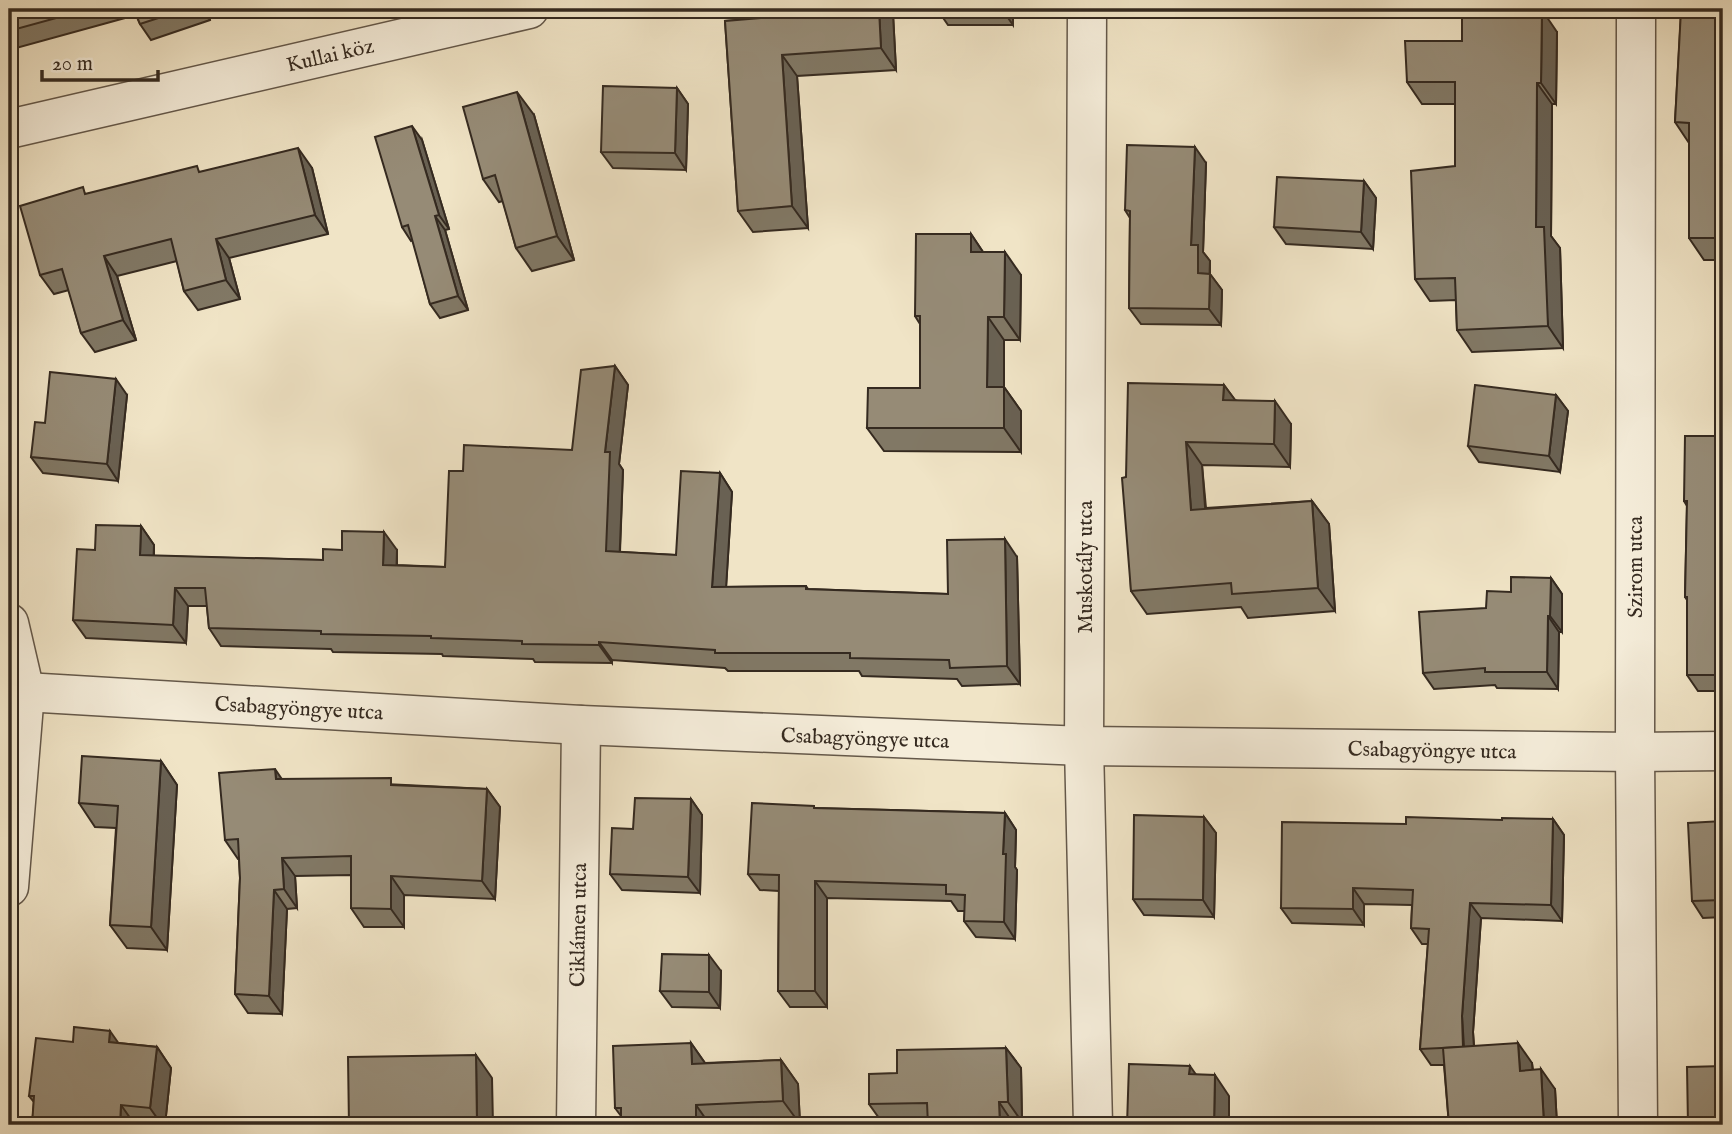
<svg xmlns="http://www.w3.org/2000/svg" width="1732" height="1134" font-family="'IM FELL English',serif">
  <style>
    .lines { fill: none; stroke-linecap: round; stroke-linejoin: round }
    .minor-casing { stroke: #64584a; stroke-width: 41 }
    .minor { stroke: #f5edda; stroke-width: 38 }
    .wall { fill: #817865; stroke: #352a20; stroke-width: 2 }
    .shaded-wall { fill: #696153; stroke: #352a20; stroke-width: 2 }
    .building { fill: #968b76; stroke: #352a20; stroke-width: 2 }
    .labels { text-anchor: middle; stroke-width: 5; stroke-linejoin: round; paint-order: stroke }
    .street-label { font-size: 21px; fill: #352a20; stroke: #f5edda }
  </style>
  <rect width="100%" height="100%" fill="#f0e4c6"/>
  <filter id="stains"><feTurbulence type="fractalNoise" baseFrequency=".00286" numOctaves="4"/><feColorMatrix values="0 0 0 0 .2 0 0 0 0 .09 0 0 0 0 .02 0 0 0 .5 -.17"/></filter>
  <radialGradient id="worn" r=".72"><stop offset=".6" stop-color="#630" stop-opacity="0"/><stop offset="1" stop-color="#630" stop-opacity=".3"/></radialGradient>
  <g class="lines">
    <defs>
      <g id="minor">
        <path d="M1087 9 1084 746 1093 1125"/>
        <path d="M1636 9 1635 752 1638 1125"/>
        <path d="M9 129 529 9"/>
        <path d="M9 623 25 692 9 887"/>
        <path d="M9 694 25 692 581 725 1084 746 1635 752 1723 751"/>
        <path d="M576 1125 581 725"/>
      </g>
    </defs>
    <!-- minor casing -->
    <use href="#minor" class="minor-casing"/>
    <!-- minor -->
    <use href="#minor" class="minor"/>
  </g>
  <!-- wall -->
  <g class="wall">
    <path d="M9 9H207L210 20 151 40 140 24 136 15 9 50Z"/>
    <path d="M807 9H890L893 14 896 70 797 76 808 228 753 232 738 211 725 21 808 14Z"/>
    <path d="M937 9H1013V25H948Z"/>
    <path d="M1723 9V260H1704L1689 238V143L1675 122 1681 14 1679 10Z"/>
    <path d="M1557 32 1556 104H1552L1551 236 1560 248 1563 348 1472 352 1457 330 1456 300 1430 301 1415 279 1455 166V104H1422L1407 82 1462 41Z"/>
    <path d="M677 88 688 104 686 170 613 168 601 152Z"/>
    <path d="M534 115 574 260 532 271 516 248 503 201 499 202 483 179Z"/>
    <path d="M422 140 449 229 445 230 468 310 440 318 430 304 413 240 411 241 402 227Z"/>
    <path d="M1206 163 1203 252 1210 261V274L1222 290 1221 325 1141 324 1129 308 1130 218 1125 210Z"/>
    <path d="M312 168 328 234 229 258 240 299 198 310 184 291 177 261 117 276 136 340 95 352 81 333 69 290 54 294 40 275 88 194 201 172Z"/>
    <path d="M1364 181 1376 198 1373 249 1286 244 1274 227Z"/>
    <path d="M971 234 983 252 1021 275 1020 340H1004V387L1021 411V452L884 451 867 428 920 388V324L915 316Z"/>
    <path d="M615 366 628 385 619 464 623 470 620 552 676 555 720 473 732 492 726 587 806 586 808 589 948 594 1017 557 1020 684 962 686 957 679 862 676 859 671H728L725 668 612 660V663L535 662 533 659 443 656 442 654 333 652 331 649 221 646 209 628 207 606H188L186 643 86 638 73 620 95 550 141 526 154 545V556L323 560 397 550V565L445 567 463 471 572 450Z"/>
    <path d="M1224 385 1235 400 1291 424 1290 467 1202 465 1206 508 1312 501 1329 524 1335 611 1248 618 1241 607 1147 614 1131 591 1126 477Z"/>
    <path d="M127 395 118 481 43 473 31 457 45 423Z"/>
    <path d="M1556 395 1568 411 1560 472 1479 462 1468 446Z"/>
    <path d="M1723 436V691H1698L1687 675V600L1685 597 1687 506 1684 501Z"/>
    <path d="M1551 578 1562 594V632H1559L1558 689 1497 688 1495 685 1434 689 1423 673 1486 608 1511 592Z"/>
    <path d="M161 761 177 785 167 950 127 948 110 925 116 828 95 827 79 803Z"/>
    <path d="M282 779 487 789 500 807 495 899 404 895V927H364L351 908V875L295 876 297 908 287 909 282 1014 248 1013 235 994 240 878 239 859H238L225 840Z"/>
    <path d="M691 799 702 815 700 893 622 890 610 874 633 829Z"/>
    <path d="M815 808 1005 813 1016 830 1015 867 1017 870 1015 939 976 937 964 921 965 911H958L951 901 827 898V1007H790L778 991 779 891 760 890 748 874Z"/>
    <path d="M1204 817 1216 833 1214 917 1144 915 1133 899Z"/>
    <path d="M1553 819 1564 835 1562 921 1481 918 1473 1032 1474 1046 1532 1063 1533 1070 1555 1089 1557 1125H1449L1444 1065H1431L1420 1049 1428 944H1422L1411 928 1412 905 1364 904V925L1292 923 1281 908 1406 824Z"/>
    <path d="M1723 821V917L1703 918 1692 901Z"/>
    <path d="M721 971 720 1008 672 1007 660 991Z"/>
    <path d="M73 1042 118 1043 157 1047 171 1068 165 1125H32L34 1102 29 1096Z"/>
    <path d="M691 1043 705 1063 781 1060 798 1084 800 1124 774 1125H621V1116L615 1108Z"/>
    <path d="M1006 1048 1021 1068 1022 1122 1013 1123V1125H928V1124L884 1125 869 1104 897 1073Z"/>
  </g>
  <!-- shaded-wall -->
  <g class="shaded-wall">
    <path d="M202 9H207L210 20Z"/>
    <path d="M879 9H890L893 14 896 70 881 48Z"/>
    <path d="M1002 9H1013V25Z"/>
    <path d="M1542 10 1557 32 1556 104 1541 83Z"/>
    <path d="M782 55 797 76 808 228 792 206Z"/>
    <path d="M1537 83 1552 104 1551 236 1560 248 1563 348 1548 326 1536 227Z"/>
    <path d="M677 88 688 104 686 170 675 153Z"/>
    <path d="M517 92 534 115 574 260 557 236Z"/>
    <path d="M412 126 422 140 449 229 439 215Z"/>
    <path d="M1195 147 1206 163 1203 252 1210 261 1209 290 1198 273 1191 245Z"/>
    <path d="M298 148 312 168 328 234 315 215Z"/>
    <path d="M1364 181 1376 198 1373 249 1361 232Z"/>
    <path d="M435 216 445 230 468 310 458 296Z"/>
    <path d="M971 234 987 258 971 252Z"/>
    <path d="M216 239 229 258 240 299 226 280Z"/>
    <path d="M1005 252 1021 275 1020 340 1004 317Z"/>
    <path d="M104 256 117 276 136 340 123 320Z"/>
    <path d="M1210 274 1222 290 1221 325 1209 309Z"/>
    <path d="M988 317 1004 340V411L987 387Z"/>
    <path d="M615 366 628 385 619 464 623 470 619 570 606 551 605 452Z"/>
    <path d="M116 379 127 395 118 481 107 464Z"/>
    <path d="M1224 385 1241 408 1223 400Z"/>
    <path d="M1004 387 1021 411V452L1004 428Z"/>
    <path d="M1556 395 1568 411 1560 472 1549 456Z"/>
    <path d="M1275 401 1291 424 1290 467 1274 444Z"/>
    <path d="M1186 442 1202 465 1207 533 1191 510Z"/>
    <path d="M720 473 732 492 725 605 712 587Z"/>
    <path d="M1312 501 1329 524 1335 611 1318 588Z"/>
    <path d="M141 526 154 545 153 574 140 555Z"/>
    <path d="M384 532 397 550 396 583 383 565Z"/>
    <path d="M1005 539 1017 557 1020 684 1007 666Z"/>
    <path d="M1551 578 1562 594V632L1550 616Z"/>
    <path d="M175 588 188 606 186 643 173 625Z"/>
    <path d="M1548 616 1559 632 1558 689 1547 672Z"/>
    <path d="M599 642 612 660V663L599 645Z"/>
    <path d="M161 761 177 785 167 950 151 927Z"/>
    <path d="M275 769 288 788 276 779Z"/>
    <path d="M487 789 500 807 495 899 482 881Z"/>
    <path d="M691 799 702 815 700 893 688 877Z"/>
    <path d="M1005 813 1016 830 1015 867 1017 870 1015 939 1004 922 1003 854Z"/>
    <path d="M1204 817 1216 833 1214 917 1203 900Z"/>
    <path d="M1553 819 1564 835 1562 921 1551 905Z"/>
    <path d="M282 858 295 876 297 908 284 889Z"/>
    <path d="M391 876 404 895V927L391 909Z"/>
    <path d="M815 881 827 898V1007L815 991Z"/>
    <path d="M1353 888 1364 904V925L1353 909Z"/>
    <path d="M274 890 287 909 282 1014 269 996Z"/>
    <path d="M1470 903 1481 918 1473 1032 1475 1063 1464 1047 1462 1016Z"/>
    <path d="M709 955 721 971 720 1008 709 992Z"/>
    <path d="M110 1031 124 1051 109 1042Z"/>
    <path d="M691 1043 707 1066 692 1064Z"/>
    <path d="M1518 1043 1532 1063 1534 1091 1520 1071Z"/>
    <path d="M157 1047 171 1068 165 1125H162L150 1108Z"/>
    <path d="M1006 1048 1021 1068 1022 1122 1008 1102Z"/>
    <path d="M476 1055 492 1078 493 1125H477Z"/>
    <path d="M781 1060 798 1084 800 1124 783 1101Z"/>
    <path d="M1190 1066 1204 1086 1189 1074Z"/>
    <path d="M1541 1069 1555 1089 1557 1125H1544Z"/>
    <path d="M1215 1075 1229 1096V1125H1214Z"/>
    <path d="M999 1102 1013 1123V1125H1000Z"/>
    <path d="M121 1105 135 1125H120Z"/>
    <path d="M696 1105 710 1125H696Z"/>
  </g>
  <!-- building -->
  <g class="building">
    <path d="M9 9H89L9 31Z"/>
    <path d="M134 9H186L140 24Z"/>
    <path d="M807 9H879L881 48 782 55 792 206 738 211 725 21 808 14Z"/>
    <path d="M1679 9H1723V238H1689V123L1675 122 1681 10H1679Z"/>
    <path d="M1462 10H1542L1541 83H1537L1536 227H1544L1548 326 1457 330 1455 278 1415 279 1411 171 1455 166V82H1407L1405 41H1462Z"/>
    <path d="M603 86 677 88 675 153 601 152Z"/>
    <path d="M517 92 557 236 516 248 495 175 483 179 463 107Z"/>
    <path d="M412 126 439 215 435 216 458 296 430 304 408 225 402 227 375 137Z"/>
    <path d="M1127 145 1195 147 1191 245H1198V273L1210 274 1209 309 1129 308 1130 211 1125 210Z"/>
    <path d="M298 148 315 215 216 239 226 280 184 291 171 239 104 256 123 320 81 333 62 269 40 275 20 206 83 187 85 194 197 166 199 172Z"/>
    <path d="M1277 177 1364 181 1361 232 1274 227Z"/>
    <path d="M916 234H971V252H1005L1004 317H988L987 387H1004V428H867L868 388H920V316H915Z"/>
    <path d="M615 366 605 452H610L606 551 676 555 681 471 720 473 712 587 806 586V589L948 594 947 540 1005 539 1007 666 950 668 949 660 850 658V653H715V650L599 642V645L522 644V641L431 638V636L321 634V631L209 628 205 588H175L173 625 73 620 77 549 95 550 96 525 141 526 140 555 323 560V549L342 550V531L384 532 383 565 445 567 449 471H463L464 445 572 450 581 370Z"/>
    <path d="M50 372 116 379 107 464 31 457 35 422 45 423Z"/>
    <path d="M1128 383 1224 385 1223 400 1275 401 1274 444 1186 442 1191 510 1312 501 1318 588 1232 594 1231 583 1131 591 1122 478 1126 477Z"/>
    <path d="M1475 385 1556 395 1549 456 1468 446Z"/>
    <path d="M1685 436H1723V675H1687V597H1685L1687 501H1684Z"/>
    <path d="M1511 577 1551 578 1550 616H1548L1547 672H1485V668L1423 673 1419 612 1486 608 1487 591 1511 592Z"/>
    <path d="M82 756 161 761 151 927 110 925 118 806 79 803Z"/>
    <path d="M275 769 276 779 391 778V785L487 789 482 881 391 876V909L351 908V856L282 858 284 889 274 890 269 996 235 994 240 878 238 839 225 840 219 773Z"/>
    <path d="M635 798 691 799 688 877 610 874 612 828 633 829Z"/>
    <path d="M752 803 814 806V808L1005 813 1003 854H1006L1004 922 964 921 965 895 946 894V885L815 881V991H778L779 875 748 874Z"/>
    <path d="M1134 815 1204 817 1203 900 1133 899Z"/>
    <path d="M1406 817 1502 820V818L1553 819 1551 905 1470 903 1462 1016 1463 1047 1420 1049 1429 929 1411 928 1413 890 1353 888V909L1281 908 1282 822 1406 824Z"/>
    <path d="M1723 821V900L1692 901 1688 823Z"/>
    <path d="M662 954 709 955V992L660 991Z"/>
    <path d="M74 1027 110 1031 109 1042 157 1047 150 1108 121 1105 120 1125H32L34 1096H29L36 1038 73 1042Z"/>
    <path d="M691 1043 692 1064 781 1060 783 1101 696 1105V1125H621V1108H615L613 1046Z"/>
    <path d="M1518 1043 1520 1071 1541 1069 1544 1125H1449L1443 1048Z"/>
    <path d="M1006 1048 1008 1102H999L1000 1125H928L927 1103 869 1104V1074L897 1073V1050Z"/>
    <path d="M476 1055 477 1125H349L348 1057Z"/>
    <path d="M1129 1064 1190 1066 1189 1074 1215 1075 1214 1125H1127Z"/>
    <path d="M1723 1066V1125H1688L1687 1067Z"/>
  </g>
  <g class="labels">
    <!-- street labels -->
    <g class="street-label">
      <text transform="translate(330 55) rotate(-13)" y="7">Kullai köz</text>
      <text transform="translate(1085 567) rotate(-90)" y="7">Muskotály utca</text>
      <text transform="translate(1635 567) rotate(-90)" y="7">Szirom utca</text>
      <text transform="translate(299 708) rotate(3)" y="7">Csabagyöngye utca</text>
      <text transform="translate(865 738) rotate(2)" y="7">Csabagyöngye utca</text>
      <text transform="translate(1432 750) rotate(1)" y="7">Csabagyöngye utca</text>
      <text transform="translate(578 925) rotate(-89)" y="7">Ciklámen utca</text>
    </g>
  </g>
  <!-- margin -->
  <rect width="1732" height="1134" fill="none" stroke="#f0e4c6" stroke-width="35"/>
  <rect x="10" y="10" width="1711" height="1113" fill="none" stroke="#352a20" stroke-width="3.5"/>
  <rect x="18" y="18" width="1697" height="1099" fill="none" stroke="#352a20" stroke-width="2"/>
  <!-- scale -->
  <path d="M42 70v10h116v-10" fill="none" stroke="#352a20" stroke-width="3.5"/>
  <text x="52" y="70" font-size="21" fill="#352a20" stroke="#f5edda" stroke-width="5" paint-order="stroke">20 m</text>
  <rect width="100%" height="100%" filter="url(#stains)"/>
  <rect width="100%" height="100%" fill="url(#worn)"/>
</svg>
